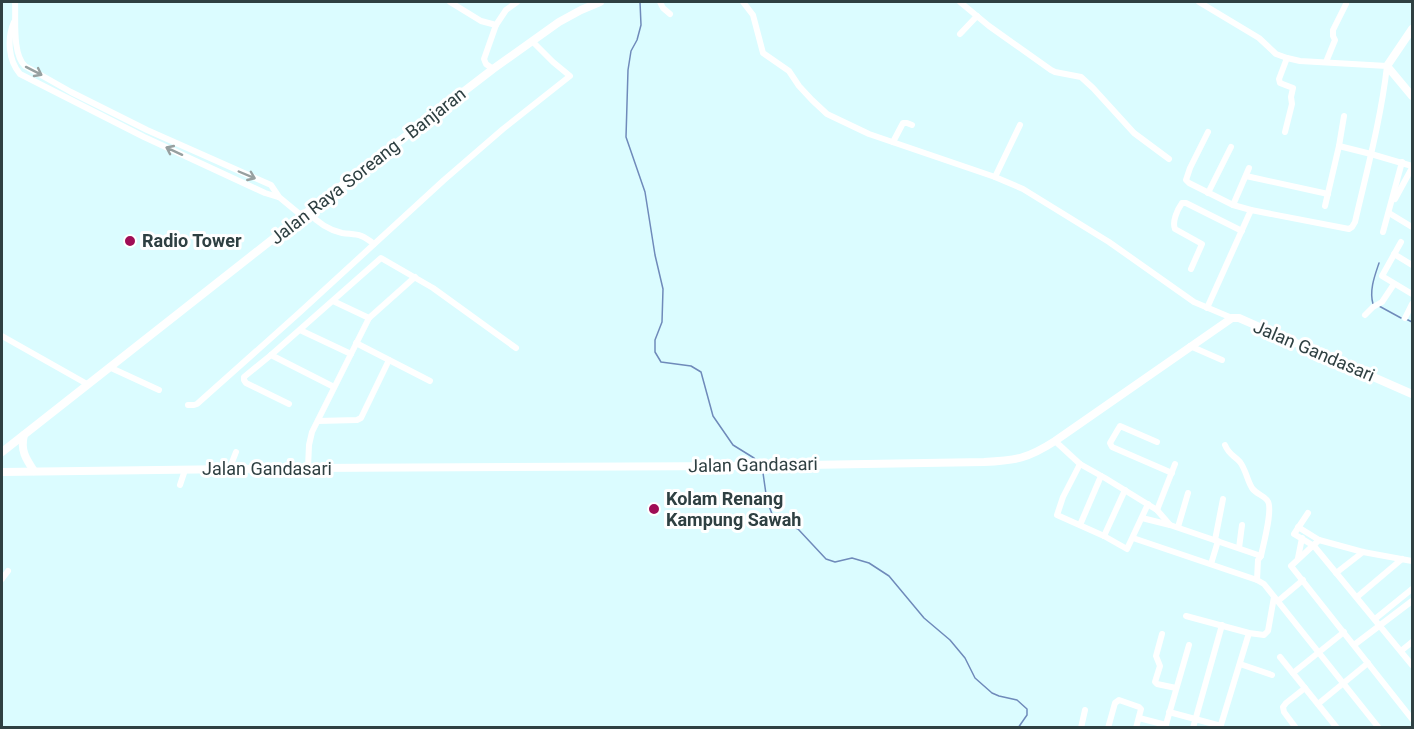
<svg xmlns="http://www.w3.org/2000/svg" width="1414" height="729" font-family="Roboto,sans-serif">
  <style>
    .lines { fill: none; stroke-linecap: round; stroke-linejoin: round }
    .stream { stroke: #6f8aba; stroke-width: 1.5 }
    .street { stroke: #fff; stroke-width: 6 }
    .secondary { stroke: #fff; stroke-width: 8 }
    .oneway { stroke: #97a0a0 }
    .poi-dot { fill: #9f0d56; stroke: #fff; stroke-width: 2 }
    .labels { text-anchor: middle; stroke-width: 6; stroke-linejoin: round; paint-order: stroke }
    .street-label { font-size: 18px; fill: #2f4042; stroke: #fff }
    .poi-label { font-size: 18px; font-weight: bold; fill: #2f4042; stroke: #fff; text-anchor: start }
  </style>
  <rect width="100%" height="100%" fill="#dbfcff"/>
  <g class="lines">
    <!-- stream -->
    <g class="stream">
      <path d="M640 2 641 25 637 40 631 51 628 70 626 137 645 192 655 255 663 289 662 322 655 340V352L661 362 691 366 701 372 713 416 733 445 754 458 756 461"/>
      <path d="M1374 304H1373C1369 290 1375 275 1379 263"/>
      <path d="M1379 306 1401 318"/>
      <path d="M1406 319 1412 322"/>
      <path d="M761 470 763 473 767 501 774 519 798 529 826 559 835 562 852 558 869 563 889 576 924 618 950 640 965 658 975 678 992 693 999 696 1017 700 1027 709V715L1018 728"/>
    </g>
    <!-- street -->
    <g class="street">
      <path d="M15 2C16 19 12 54 25 66L71 92 147 130 271 185 279 197 302 216"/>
      <path d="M450 2 481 21 496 25 506 10 517 2"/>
      <path d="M660 2 663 8 670 14"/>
      <path d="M743 2 753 15 763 53 789 71 799 86 812 100 827 114 869 134 995 177 1023 189 1109 242 1194 302 1232 318"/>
      <path d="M960 2 989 26 1051 70 1055 72 1081 77 1093 88 1134 133 1169 159"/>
      <path d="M1199 2 1259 38 1276 54 1287 58 1300 61 1387 66C1381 119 1367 170 1355 222L1352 227 1349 229 1251 210"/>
      <path d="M14 22C7 38 8 60 20 74L144 137 265 193 278 197"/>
      <path d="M960 34 977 16"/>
      <path d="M1326 62 1335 40 1333 36V30L1346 4"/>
      <path d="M493 69 486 64 484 59 496 25"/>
      <path d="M1285 132 1292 104 1291 97 1293 88 1280 83 1279 79 1287 58"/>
      <path d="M893 142 903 123H907L912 125"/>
      <path d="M1339 146 1371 154 1412 166"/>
      <path d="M1246 176 1328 194"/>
      <path d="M995 177 1020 125"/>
      <path d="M1208 193 1231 147"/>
      <path d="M1395 199 1412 168"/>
      <path d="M1233 205 1249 168"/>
      <path d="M1325 206 1339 146 1344 116"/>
      <path d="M308 212C317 222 328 230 342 233 358 235 360 233 374 244"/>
      <path d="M1389 213 1412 227"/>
      <path d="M1383 232 1402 162"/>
      <path d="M1401 242 1382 276 1412 294"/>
      <path d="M1394 254 1412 265"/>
      <path d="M1191 269 1202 244 1175 229C1172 222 1177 210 1182 203H1186L1242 231"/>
      <path d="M333 301 369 318"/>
      <path d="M1207 308 1251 210 1233 205 1189 183 1186 180 1190 168 1208 132"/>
      <path d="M1365 315 1373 307 1382 302 1394 284"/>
      <path d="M1405 318 1412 304"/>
      <path d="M300 330 351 354"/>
      <path d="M2 336 87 384"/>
      <path d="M356 343 430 381"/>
      <path d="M1190 346 1222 360"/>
      <path d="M271 355 334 387"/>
      <path d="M109 367 159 390"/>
      <path d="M289 404 246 383 244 380V377L271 355 381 258 433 288 516 348"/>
      <path d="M188 405H194L197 404 299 313 444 180 503 129 570 76 553 62 532 41"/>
      <path d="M318 421 357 420 361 418 389 360"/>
      <path d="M1055 441 1080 464 1105 478 1157 510 1170 525 1261 556"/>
      <path d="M1157 442 1120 426 1110 443 1112 447 1172 473"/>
      <path d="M1225 445C1229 455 1234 455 1240 462 1246 470 1247 480 1252 488 1256 494 1263 495 1267 500 1274 507 1263 545 1261 556L1258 560 1257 580 1264 584 1379 728"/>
      <path d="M1080 464 1063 497 1057 515 1104 536 1127 549 1148 504"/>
      <path d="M308 468 309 445 312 432 369 318 415 277"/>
      <path d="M229 470 236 452"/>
      <path d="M180 485 185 470"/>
      <path d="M1157 510 1175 464"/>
      <path d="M1308 513 1294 534 1314 546 1412 665"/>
      <path d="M1142 518 1170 525"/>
      <path d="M1080 525 1101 476"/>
      <path d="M1178 527 1188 493"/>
      <path d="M1298 527 1319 540"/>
      <path d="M1104 536 1125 490"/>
      <path d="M1133 538 1257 580"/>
      <path d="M1215 540 1223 499"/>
      <path d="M1239 548 1242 525"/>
      <path d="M1298 558 1302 538"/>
      <path d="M1412 561 1363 552 1319 540 1291 566 1412 719"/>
      <path d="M1211 564 1218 541"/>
      <path d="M1336 573 1363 552"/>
      <path d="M2 579 8 571"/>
      <path d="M1357 597 1402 559"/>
      <path d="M1278 601 1303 580"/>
      <path d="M1186 616 1249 633 1264 635 1268 631 1274 597"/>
      <path d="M1375 619 1412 589"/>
      <path d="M1162 634 1156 656 1160 666 1155 682 1157 684 1176 688"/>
      <path d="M1354 645 1412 601"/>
      <path d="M1401 651 1412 642"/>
      <path d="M1280 657 1337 728"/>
      <path d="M1240 664 1272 675"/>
      <path d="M1293 673 1344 632"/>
      <path d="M1318 704 1368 663"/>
      <path d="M1169 712 1221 726"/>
      <path d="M1139 718 1166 725"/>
      <path d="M1081 728 1085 710"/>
      <path d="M1108 728 1115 703 1119 700 1139 707 1141 709 1136 728"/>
      <path d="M1165 728 1189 645"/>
      <path d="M1193 728 1222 625"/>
      <path d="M1220 728 1249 633"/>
      <path d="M1296 728 1284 712 1283 707 1286 703 1305 688"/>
    </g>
    <!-- secondary -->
    <g class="secondary">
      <path d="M1412 29 1387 66 1412 96"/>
      <path d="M24 435C20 450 26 459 34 471"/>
      <path d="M2 452 302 216 493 69 559 22 581 10 600 2"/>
      <path d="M2 472 308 468 743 466 984 462C1017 460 1027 459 1055 441L1232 318H1239L1412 394"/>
    </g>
  </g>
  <!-- one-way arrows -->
  <defs><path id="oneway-shaft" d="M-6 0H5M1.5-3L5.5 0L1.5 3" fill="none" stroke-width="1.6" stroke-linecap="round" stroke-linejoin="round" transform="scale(1.5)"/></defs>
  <g class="oneway">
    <use href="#oneway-shaft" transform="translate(34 71) rotate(27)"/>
    <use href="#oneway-shaft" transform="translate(174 151) rotate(-155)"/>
    <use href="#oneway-shaft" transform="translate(247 175) rotate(23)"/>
  </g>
  <!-- markers -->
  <g class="poi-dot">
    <circle cx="130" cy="241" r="6"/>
    <circle cx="654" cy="509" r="6"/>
  </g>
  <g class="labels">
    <!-- street labels -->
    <g class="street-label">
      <text transform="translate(368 166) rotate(-38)" y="6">Jalan Raya Soreang - Banjaran</text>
      <text transform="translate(1314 351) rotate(23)" y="6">Jalan Gandasari</text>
      <text transform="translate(753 465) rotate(-1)" y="6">Jalan Gandasari</text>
      <text x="267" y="475">Jalan Gandasari</text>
    </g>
    <!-- poi labels -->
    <g class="poi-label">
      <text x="142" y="247">Radio Tower</text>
      <text x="666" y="505">Kolam Renang<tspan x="666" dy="21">Kampung Sawah</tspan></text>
    </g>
  </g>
  <!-- border -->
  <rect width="1414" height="729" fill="none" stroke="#2f4042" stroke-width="6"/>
</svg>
